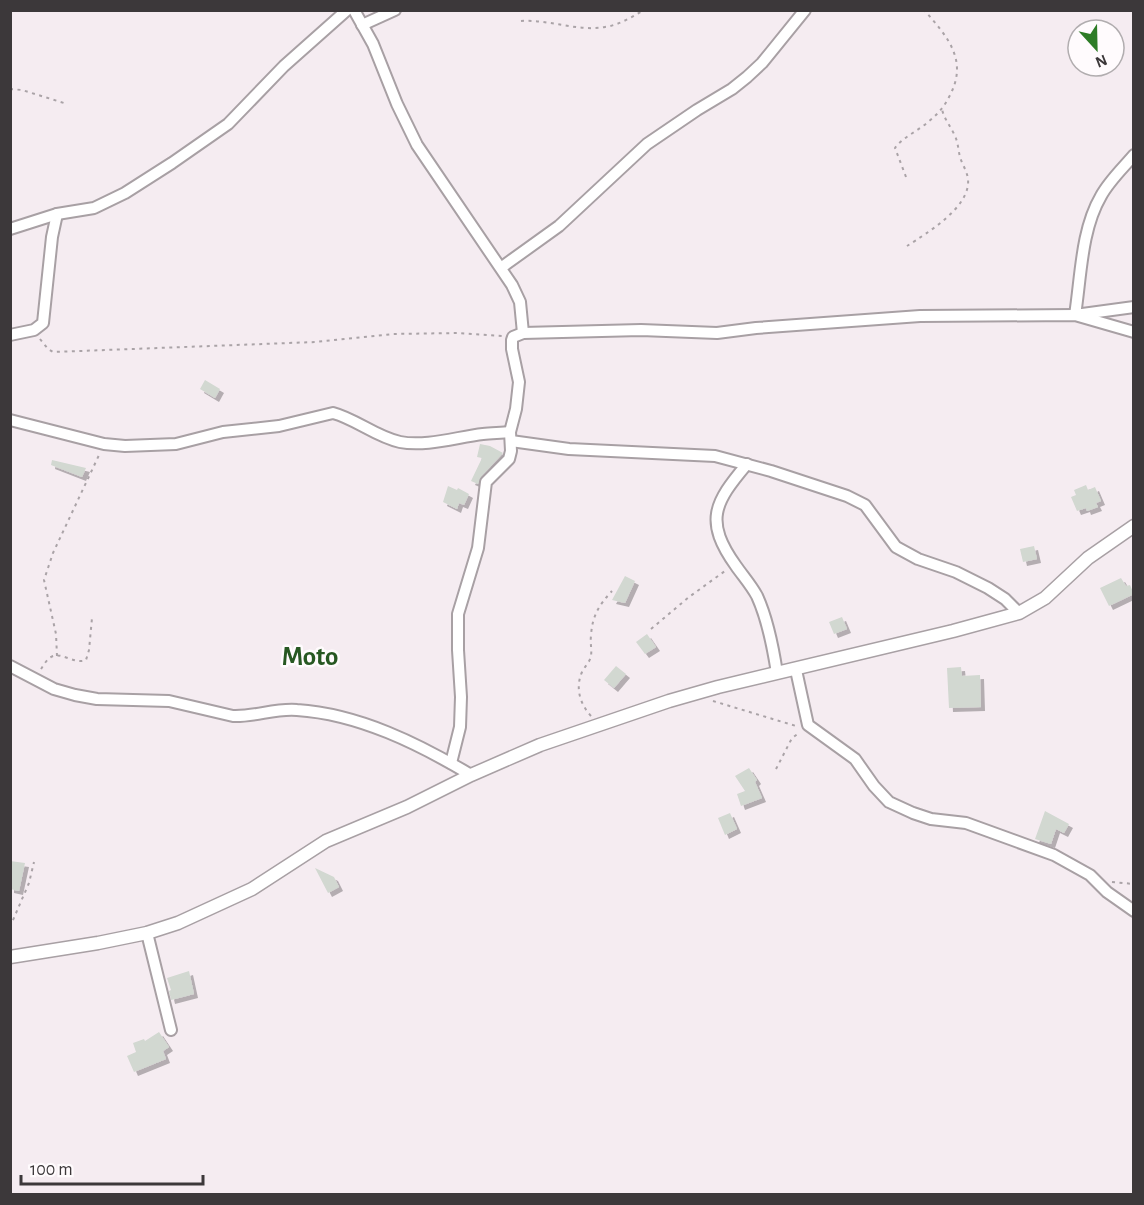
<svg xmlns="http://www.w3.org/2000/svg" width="1144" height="1205" font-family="'Alegreya Sans',sans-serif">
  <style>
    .building { fill: #d2d8d1; filter: url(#shadow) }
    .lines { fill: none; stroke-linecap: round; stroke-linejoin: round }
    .minor-casing { stroke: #a8a0a4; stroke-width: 14 }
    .tertiary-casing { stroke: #a8a0a4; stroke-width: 15 }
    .path { stroke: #aaa3a7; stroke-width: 2; stroke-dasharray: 3 4.5; stroke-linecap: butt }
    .minor { stroke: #fff; stroke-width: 10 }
    .tertiary { stroke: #fff; stroke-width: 12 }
    .labels { text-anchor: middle; stroke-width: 5; stroke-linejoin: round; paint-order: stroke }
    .quarter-label { font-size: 27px; font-weight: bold; fill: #275822; stroke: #fffbfd }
  </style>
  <defs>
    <filter id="shadow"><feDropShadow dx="4" dy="4" stdDeviation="0" flood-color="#0004"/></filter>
  </defs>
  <rect width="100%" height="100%" fill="#f5ecf1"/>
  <!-- building -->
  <g class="building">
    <path d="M205 380 220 389 215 398 200 389Z"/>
    <path d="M480 444 490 446 503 453 481 477 478 484 471 481 482 458 477 457Z"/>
    <path d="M52 460 86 468 82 477 51 465Z"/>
    <path d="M1086 485 1088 490 1095 487 1101 501 1096 503 1098 507 1087 511 1086 508 1077 511 1071 497 1076 495 1074 490Z"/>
    <path d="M448 486 457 490 458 488 469 494 464 505 459 503 457 509 443 502Z"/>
    <path d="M1034 546 1037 559 1023 562 1020 549Z"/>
    <path d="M625 576 635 581 625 603 612 600Z"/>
    <path d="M1121 578 1126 586 1130 585 1134 594 1109 606 1100 588Z"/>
    <path d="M842 617 847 629 834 634 829 622Z"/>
    <path d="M647 634 656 647 645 654 636 642Z"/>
    <path d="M616 666 626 674 614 688 604 680Z"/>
    <path d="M961 667 962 676 980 675 981 707 949 708 947 668Z"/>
    <path d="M749 768 757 780 755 782 762 798 741 806 737 794 745 791 735 776Z"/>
    <path d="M1045 811 1069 824 1064 833 1056 829 1051 844 1035 839Z"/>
    <path d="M730 813 737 829 725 835 718 818Z"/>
    <path d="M10 861 25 863 19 891 10 889Z"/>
    <path d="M315 868 334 877 339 887 328 893Z"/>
    <path d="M189 971 194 994 171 1000 169 991 171 990 167 978Z"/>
    <path d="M159 1032 169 1047 163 1051 166 1059 134 1072 127 1056 136 1052 133 1043 144 1039 145 1041Z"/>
  </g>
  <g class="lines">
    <defs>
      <g id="minor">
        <path d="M354 10 373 44 397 104 417 145 512 285 520 302 523 333 513 337 512 340V349L519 382 516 409 510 432 511 451 509 459 486 482 478 548 458 614V650L461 697 460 727 451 763"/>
        <path d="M362 25 395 10"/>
        <path d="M1134 155C1123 168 1109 181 1101 196 1081 230 1081 277 1075 315L1134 307"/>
        <path d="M10 229 57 214 94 208 125 193 172 163 228 124 284 66 347 10"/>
        <path d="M502 267 559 226 647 144 697 110 732 89 747 77 762 63 805 10"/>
        <path d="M523 333 641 330 717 333 756 328 920 316 1075 315 1134 332"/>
        <path d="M10 335 34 330 43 323 52 237 57 214"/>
        <path d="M10 420 104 444 125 446 176 444 223 432 279 426 333 413C356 419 376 437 400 442 426 447 457 437 483 434 492 433 501 433 510 432"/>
        <path d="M511 441 569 449 715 456 771 471 847 496 865 505 896 547 918 559 956 572 988 588 1005 599 1019 613"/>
        <path d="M747 464C714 503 704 521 736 566 743 576 751 585 757 596 768 620 773 647 777 673"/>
        <path d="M10 666 54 689 75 695 97 699 169 701 233 716C255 717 275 708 297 710 359 714 419 744 471 775"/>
        <path d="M796 670 808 725 855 759 874 786 889 802 913 813 931 819 966 823 1054 855 1090 875 1107 892 1134 911"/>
        <path d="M147 933 171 1030"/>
      </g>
      <path id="tertiary" d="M10 957 98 943 147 933 178 923 252 889 326 841 407 807 471 775 540 745 669 701 718 687 953 631 1019 613 1045 598 1088 558 1134 526"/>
    </defs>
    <!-- minor casing -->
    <use href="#minor" class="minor-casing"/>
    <!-- tertiary casing -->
    <use href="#tertiary" class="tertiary-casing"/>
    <!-- path -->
    <g class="path">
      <path d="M521 21C549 19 577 32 605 27 619 25 632 17 644 10"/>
      <path d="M10 89 22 90 64 103"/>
      <path d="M906 177 895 148C903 137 918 131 928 122 937 115 944 107 949 97 969 61 948 37 924 10"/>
      <path d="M907 246C927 233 971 207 968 179 967 171 962 164 960 157 958 149 958 141 954 134 950 125 944 119 942 109"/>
      <path d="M40 339 48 349 53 352 315 342 393 334 458 333 502 336"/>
      <path d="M651 629 689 597 725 571"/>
      <path d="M57 656 56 634 44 580 53 553 100 453"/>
      <path d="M41 669C43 666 47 659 51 657 61 651 75 665 86 660L89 650 92 618"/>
      <path d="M713 701 796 726"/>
      <path d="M591 716C580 704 575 688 582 672 585 666 590 662 591 656 592 649 590 643 591 636 592 616 599 605 612 591"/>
      <path d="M776 769 792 738 799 733"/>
      <path d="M1112 882 1134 884"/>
      <path d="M10 927 29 883 34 862"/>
    </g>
    <!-- minor -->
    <use href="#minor" class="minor"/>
    <!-- tertiary -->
    <use href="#tertiary" class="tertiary"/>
  </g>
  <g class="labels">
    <!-- quarter labels -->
    <g class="quarter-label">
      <text x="310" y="665">Moto</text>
    </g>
  </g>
  <!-- border -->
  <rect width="1144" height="1205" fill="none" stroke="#3c383a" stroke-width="24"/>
  <!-- north arrow -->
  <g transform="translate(1096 48) rotate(158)"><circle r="28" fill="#fffbfd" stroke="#b1adaf" stroke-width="1.5"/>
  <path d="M0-4.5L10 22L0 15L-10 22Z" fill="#2d7c26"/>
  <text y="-9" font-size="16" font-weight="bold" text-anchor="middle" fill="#3c383a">N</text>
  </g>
  <!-- scale -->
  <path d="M21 1175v9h182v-9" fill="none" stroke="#3c383a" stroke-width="3"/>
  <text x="30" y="1175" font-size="18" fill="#3c383a" stroke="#fffbfd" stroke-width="4.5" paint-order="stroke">100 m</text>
</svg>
